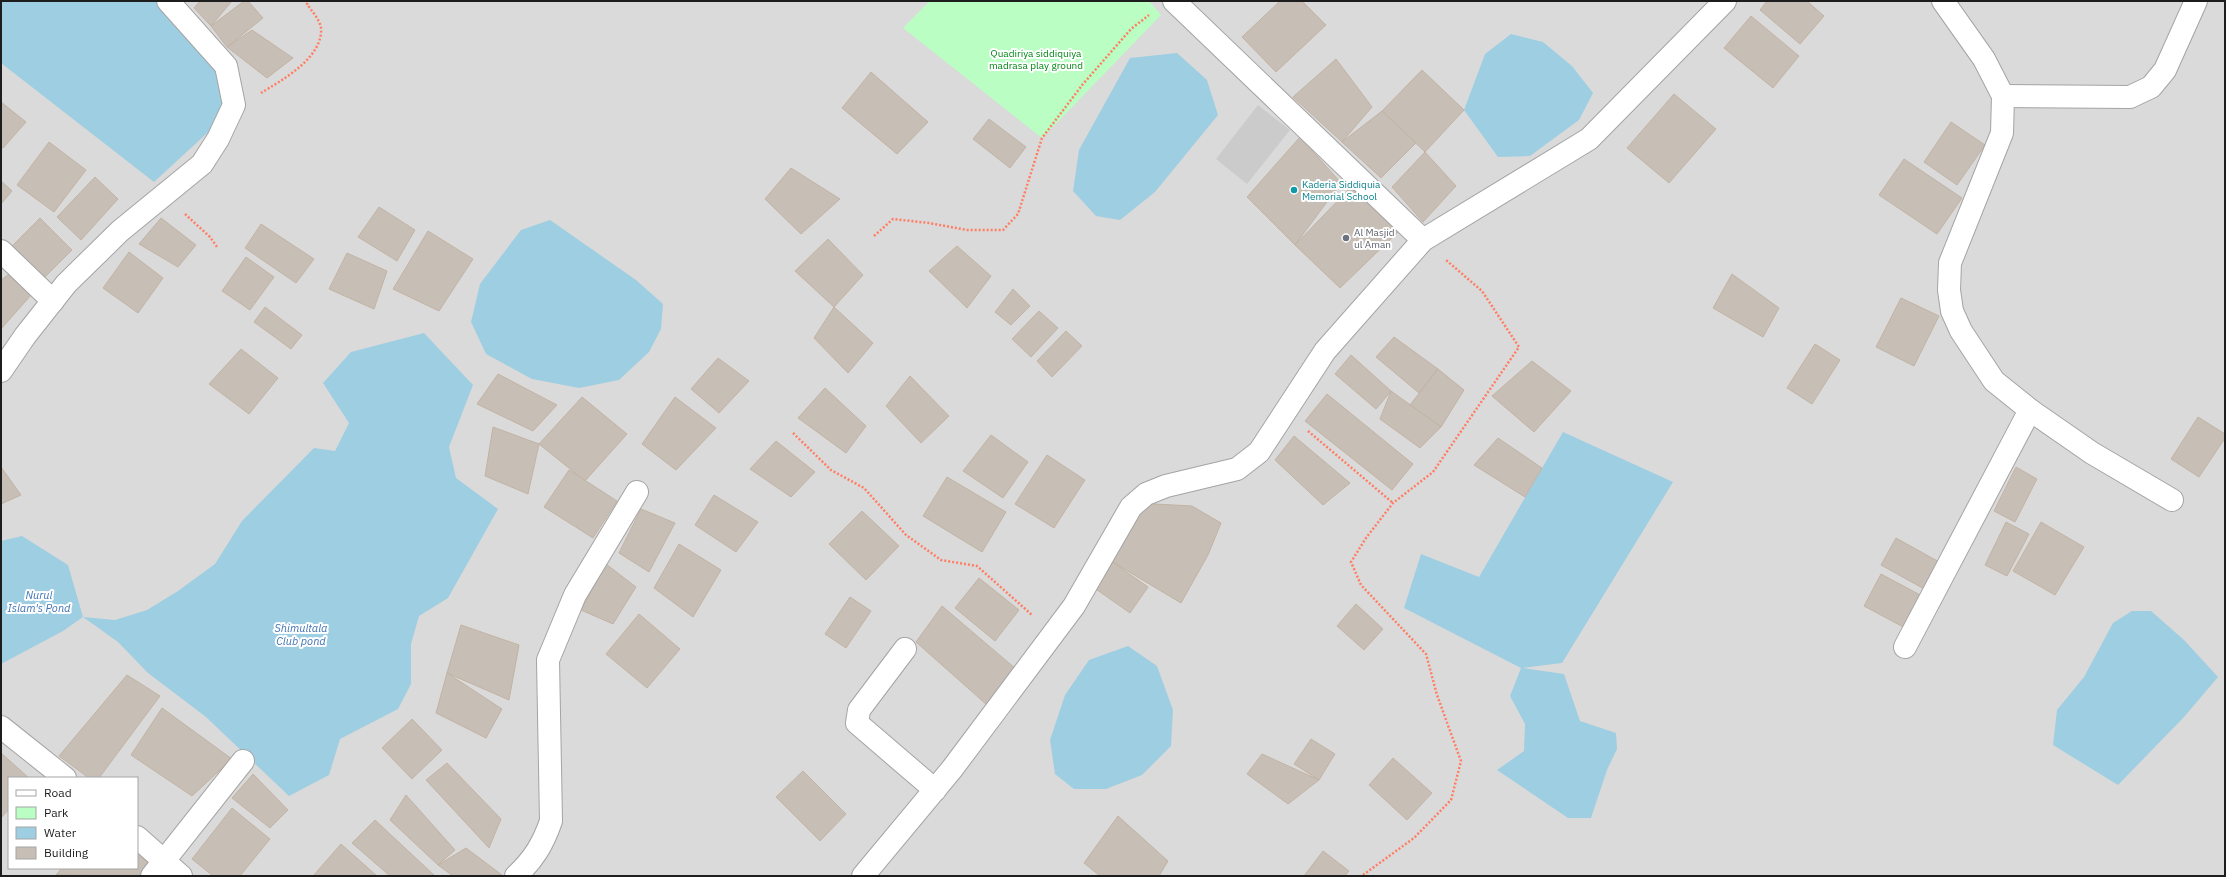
<svg xmlns="http://www.w3.org/2000/svg" width="2226" height="877" font-family="'IBM Plex Sans',sans-serif">
  <style>
    .residential { fill: #dbdada; fill-rule: evenodd }
    .religious { fill: #cbcbcb }
    .park { fill: #bafec3 }
    .water { fill: #9ecee1 }
    .building { fill: #c7beb5; stroke: #c2b3a3 }
    .lines { fill: none; stroke-linecap: round; stroke-linejoin: round }
    .minor-casing { stroke: #a4a4a4; stroke-width: 24 }
    .path { stroke: #ff7d63; stroke-width: 2.5; stroke-dasharray: 2 2; stroke-linecap: butt }
    .minor { stroke: #fff; stroke-width: 22 }
    .culture-dot { fill: #0f9aa8; stroke: #fff; stroke-width: 1.5 }
    .worship-dot { fill: #6b7280; stroke: #fff; stroke-width: 1.5 }
    .labels { text-anchor: middle; stroke-width: 4; stroke-linejoin: round; paint-order: stroke }
    .park-label { font-size: 10px; fill: #018514; stroke: #fff }
    .culture-label { font-size: 10px; fill: #0d838f; stroke: #fff; text-anchor: start }
    .worship-label { font-size: 10px; fill: #5b616d; stroke: #fff; text-anchor: start }
    .water-label { font-size: 11px; font-style: italic; fill: #4174b5; stroke: #fff }
  </style>
  <rect width="100%" height="100%" fill="#efece2"/>
  <!-- residential -->
  <path class="residential" d="M1 1H2225V876H1ZM9 778H137V868H9Z"/>
  <!-- religious -->
  <path class="religious" d="M1258 105 1290 130 1247 184 1216 159Z"/>
  <!-- park -->
  <path class="park" d="M930 1H1149L1161 15 1042 138 903 28Z"/>
  <!-- water -->
  <g class="water">
    <path d="M1 1H157L231 83 217 124 154 182 1 63Z"/>
    <path d="M1511 34 1543 42 1572 66 1593 93 1579 120 1530 156 1498 157 1464 110 1485 54Z"/>
    <path d="M1177 53 1207 80 1218 115 1155 192 1120 220 1096 216 1073 191 1079 150 1130 58Z"/>
    <path d="M550 220 636 280 663 304 661 329 649 352 619 380 579 388 532 379 486 354 471 322 480 284 521 230Z"/>
    <path d="M424 333 473 385 449 447 456 478 498 509 448 598 419 616 411 644V684L398 709 340 739 329 775 289 796 206 717 148 673 118 642 83 617 63 631 1 664V541L22 536 68 565 83 617 115 620 147 610 178 591 215 564 242 521 314 448 335 451 349 423 323 383 351 352Z"/>
    <path d="M1563 432 1673 482 1562 663 1523 668 1564 674 1580 721 1616 733 1617 749 1607 770 1591 818H1568L1497 770 1524 751 1525 724 1510 696 1521 668 1404 608 1421 554 1479 577Z"/>
    <path d="M2132 611H2151L2184 640 2218 677 2184 717 2118 785 2053 745 2057 710 2084 677 2113 623Z"/>
    <path d="M1128 646 1157 666 1173 710 1171 746 1142 775 1106 789H1074L1055 774 1050 740 1065 695 1089 660Z"/>
  </g>
  <!-- building -->
  <g class="building">
    <path d="M200 1H232L211 26 194 8Z"/>
    <path d="M244 1H248L263 18 227 47 211 26Z"/>
    <path d="M1280 1H1302L1326 25 1276 72 1242 37Z"/>
    <path d="M1767 1H1807L1824 16 1800 44 1760 10Z"/>
    <path d="M1751 16 1799 56 1773 88 1724 48Z"/>
    <path d="M252 30 293 58 267 78 227 47Z"/>
    <path d="M1336 59 1372 107 1342 142 1293 97Z"/>
    <path d="M1422 70 1464 110 1425 152 1382 111Z"/>
    <path d="M871 72 928 122 897 154 842 108Z"/>
    <path d="M1674 94 1716 129 1669 183 1627 148Z"/>
    <path d="M1 102 26 122 3 148 1 147Z"/>
    <path d="M1382 111 1416 143 1381 178 1342 142Z"/>
    <path d="M989 119 1026 147 1010 168 973 139Z"/>
    <path d="M1951 122 1985 145 1957 185 1924 162Z"/>
    <path d="M1300 137 1341 183 1295 245 1247 197Z"/>
    <path d="M49 142 86 170 54 212 17 185Z"/>
    <path d="M1425 152 1456 186 1423 222 1392 187Z"/>
    <path d="M1904 159 1962 198 1937 234 1879 195Z"/>
    <path d="M791 168 840 199 801 234 765 199Z"/>
    <path d="M95 177 118 199 81 240 57 217Z"/>
    <path d="M1 181 12 191 1 204Z"/>
    <path d="M1351 187 1398 232 1340 288 1295 245Z"/>
    <path d="M379 207 415 230 397 261 358 237Z"/>
    <path d="M40 218 72 250 42 280 10 248Z"/>
    <path d="M161 218 196 245 178 267 139 244Z"/>
    <path d="M261 224 314 259 296 283 245 248Z"/>
    <path d="M428 231 473 259 439 311 393 289Z"/>
    <path d="M828 239 863 275 834 307 795 271Z"/>
    <path d="M957 246 991 276 967 308 929 271Z"/>
    <path d="M129 252 163 278 138 313 103 288Z"/>
    <path d="M347 253 387 271 374 309 329 289Z"/>
    <path d="M246 257 274 277 250 310 222 291Z"/>
    <path d="M9 274 32 294 1 329V280Z"/>
    <path d="M1732 274 1779 308 1763 337 1713 308Z"/>
    <path d="M1013 289 1030 306 1011 325 995 312Z"/>
    <path d="M1901 298 1939 316 1914 366 1876 347Z"/>
    <path d="M265 307 302 335 291 349 254 322Z"/>
    <path d="M834 307 873 343 848 373 814 338Z"/>
    <path d="M1039 311 1058 328 1031 357 1012 339Z"/>
    <path d="M1066 331 1082 346 1052 377 1037 361Z"/>
    <path d="M1394 337 1438 369 1419 393 1376 357Z"/>
    <path d="M1815 344 1840 360 1812 404 1787 388Z"/>
    <path d="M241 349 278 378 249 414 209 384Z"/>
    <path d="M1351 355 1391 391 1376 409 1335 374Z"/>
    <path d="M718 358 749 381 719 413 691 389Z"/>
    <path d="M1532 361 1571 391 1534 432 1492 396Z"/>
    <path d="M1438 369 1464 390 1441 427 1410 405Z"/>
    <path d="M498 374 557 405 533 431 477 404Z"/>
    <path d="M910 376 949 416 921 443 886 406Z"/>
    <path d="M825 388 866 426 846 453 798 418Z"/>
    <path d="M1391 391 1441 427 1420 448 1380 419Z"/>
    <path d="M1327 394 1413 464 1392 490 1305 421Z"/>
    <path d="M582 397 627 434 585 481 539 444Z"/>
    <path d="M675 397 716 428 676 470 642 444Z"/>
    <path d="M2198 417 2225 434V438L2199 477 2171 459Z"/>
    <path d="M493 427 539 444 528 494 485 476Z"/>
    <path d="M991 435 1028 462 1003 498 963 471Z"/>
    <path d="M1294 436 1350 483 1323 505 1275 460Z"/>
    <path d="M1498 438 1542 468 1525 497 1474 465Z"/>
    <path d="M776 441 815 472 791 497 750 469Z"/>
    <path d="M1047 455 1085 480 1054 528 1015 504Z"/>
    <path d="M1 467 21 495 1 504Z"/>
    <path d="M2016 467 2037 479 2015 522 1994 511Z"/>
    <path d="M569 470 617 501 593 538 544 507Z"/>
    <path d="M947 477 1006 512 982 552 923 516Z"/>
    <path d="M714 495 758 522 736 552 695 525Z"/>
    <path d="M1136 503 1192 506 1221 523 1208 555 1181 603 1111 561Z"/>
    <path d="M641 509 675 523 649 572 619 553Z"/>
    <path d="M862 511 899 546 866 580 829 544Z"/>
    <path d="M2006 522 2029 534 2007 576 1985 565Z"/>
    <path d="M2041 522 2084 547 2055 595 2013 571Z"/>
    <path d="M1896 538 1941 563 1926 590 1881 565Z"/>
    <path d="M679 544 721 570 693 617 654 588Z"/>
    <path d="M1111 561 1148 587 1130 613 1093 587Z"/>
    <path d="M606 564 636 587 613 624 581 610Z"/>
    <path d="M1881 574 1924 597 1907 629 1864 606Z"/>
    <path d="M979 578 1019 610 995 641 955 608Z"/>
    <path d="M850 597 871 611 846 648 825 634Z"/>
    <path d="M1356 604 1383 629 1364 650 1337 626Z"/>
    <path d="M942 606 1023 675 987 705 916 642Z"/>
    <path d="M639 614 680 649 647 688 606 654Z"/>
    <path d="M461 625 519 645 509 700 447 673Z"/>
    <path d="M447 673 502 709 486 738 436 713Z"/>
    <path d="M127 675 160 696 99 778H89L59 756Z"/>
    <path d="M162 708 232 759 192 796 131 755Z"/>
    <path d="M412 719 442 750 412 779 382 748Z"/>
    <path d="M1311 739 1335 754 1319 780 1294 764Z"/>
    <path d="M1 753 29 778H9V809L1 818Z"/>
    <path d="M1262 754 1319 780 1288 804 1247 774Z"/>
    <path d="M1393 758 1432 793 1407 820 1369 785Z"/>
    <path d="M447 763 501 819 489 848 426 780Z"/>
    <path d="M803 771 846 814 820 841 776 797Z"/>
    <path d="M253 774 288 810 270 828 232 798Z"/>
    <path d="M406 795 455 850 438 865 390 820Z"/>
    <path d="M232 808 270 839 240 876H213L192 859Z"/>
    <path d="M1118 816 1168 861 1159 876H1100L1084 863Z"/>
    <path d="M375 820 435 876H390L352 843Z"/>
    <path d="M341 844 377 876H313Z"/>
    <path d="M137 848 152 861 140 876 56 875 62 868H137Z"/>
    <path d="M466 848 502 875 453 876 438 865Z"/>
    <path d="M1323 851 1349 871 1345 876H1304Z"/>
  </g>
  <g class="lines">
    <defs>
      <g id="minor">
        <path d="M1174 1 1423 240"/>
        <path d="M1943 1 1984 59 2003 96 2002 133 1950 263 1949 290 1952 311 1961 331 1994 381 2030 410 2092 453 2172 500"/>
        <path d="M2003 96 2130 97 2151 87 2165 70 2196 1"/>
        <path d="M1 251 53 301"/>
        <path d="M1 371 25 336 66 284 120 231 202 164 218 139 234 105 226 66 168 1"/>
        <path d="M1905 647 2030 410"/>
        <path d="M905 649 859 710 857 723 935 790"/>
        <path d="M1 727 65 778"/>
        <path d="M137 837 181 876"/>
        <path d="M152 876 243 761"/>
        <path d="M516 876C534 859 543 844 551 821L548 660 575 595 637 492"/>
        <path d="M863 876 952 769 1074 606 1131 507 1146 494 1166 486 1237 469 1259 452 1325 351 1423 240 1589 139 1725 1"/>
      </g>
    </defs>
    <!-- minor casing -->
    <use href="#minor" class="minor-casing"/>
    <!-- path -->
    <g class="path">
      <path d="M261 93C282 80 323 58 321 28 320 20 311 10 307 4L309 1"/>
      <path d="M185 214 210 237 217 247"/>
      <path d="M874 236 893 219 929 223 967 230H1003L1018 214 1042 138 1083 84 1131 29 1149 15"/>
      <path d="M1308 431 1393 503"/>
      <path d="M793 433 831 470 864 488 906 535 941 560 977 566 1032 615"/>
      <path d="M1363 875 1414 838 1451 800 1461 761 1437 695 1426 654 1361 585 1351 562 1366 538 1393 503 1433 472 1519 347 1482 291 1446 260"/>
    </g>
    <!-- minor -->
    <use href="#minor" class="minor"/>
  </g>
  <!-- markers -->
  <circle class="culture-dot" cx="1294" cy="190" r="4"/>
  <circle class="worship-dot" cx="1346" cy="238" r="4"/>
  <g class="labels">
    <!-- park labels -->
    <g class="park-label">
      <text x="1036" y="57">Quadiriya siddiquiya<tspan x="1036" dy="12">madrasa play ground</tspan></text>
    </g>
    <!-- culture labels -->
    <g class="culture-label">
      <text x="1302" y="188">Kaderia Siddiquia<tspan x="1302" dy="12">Memorial School</tspan></text>
    </g>
    <!-- worship labels -->
    <g class="worship-label">
      <text x="1354" y="236">Al Masjid<tspan x="1354" dy="12">ul Aman</tspan></text>
    </g>
    <!-- water labels -->
    <g class="water-label">
      <text x="39" y="599">Nurul<tspan x="39" dy="13">Islam's Pond</tspan></text>
      <text x="301" y="632">Shimultala<tspan x="301" dy="13">Club pond</tspan></text>
    </g>
  </g>
  <!-- border -->
  <rect width="2226" height="877" fill="none" stroke="#1d1d1d" stroke-width="4"/>
  <!-- legend -->
  <rect x="8" y="777" width="130" height="92" fill="#ffffff" stroke="#a5a5a5"/>
  <rect x="16" y="790" width="20" height="6" fill="#ffffff" stroke="#a5a5a5"/>
  <text x="44" y="797" font-size="12" fill="#1d1d1d">Road</text>
  <rect x="16" y="807" width="20" height="12" fill="#bafec3" stroke="#a5a5a5"/>
  <text x="44" y="817" font-size="12" fill="#1d1d1d">Park</text>
  <rect x="16" y="827" width="20" height="12" fill="#9ecee1" stroke="#a5a5a5"/>
  <text x="44" y="837" font-size="12" fill="#1d1d1d">Water</text>
  <rect x="16" y="847" width="20" height="12" fill="#c7beb5" stroke="#a5a5a5"/>
  <text x="44" y="857" font-size="12" fill="#1d1d1d">Building</text>
</svg>
